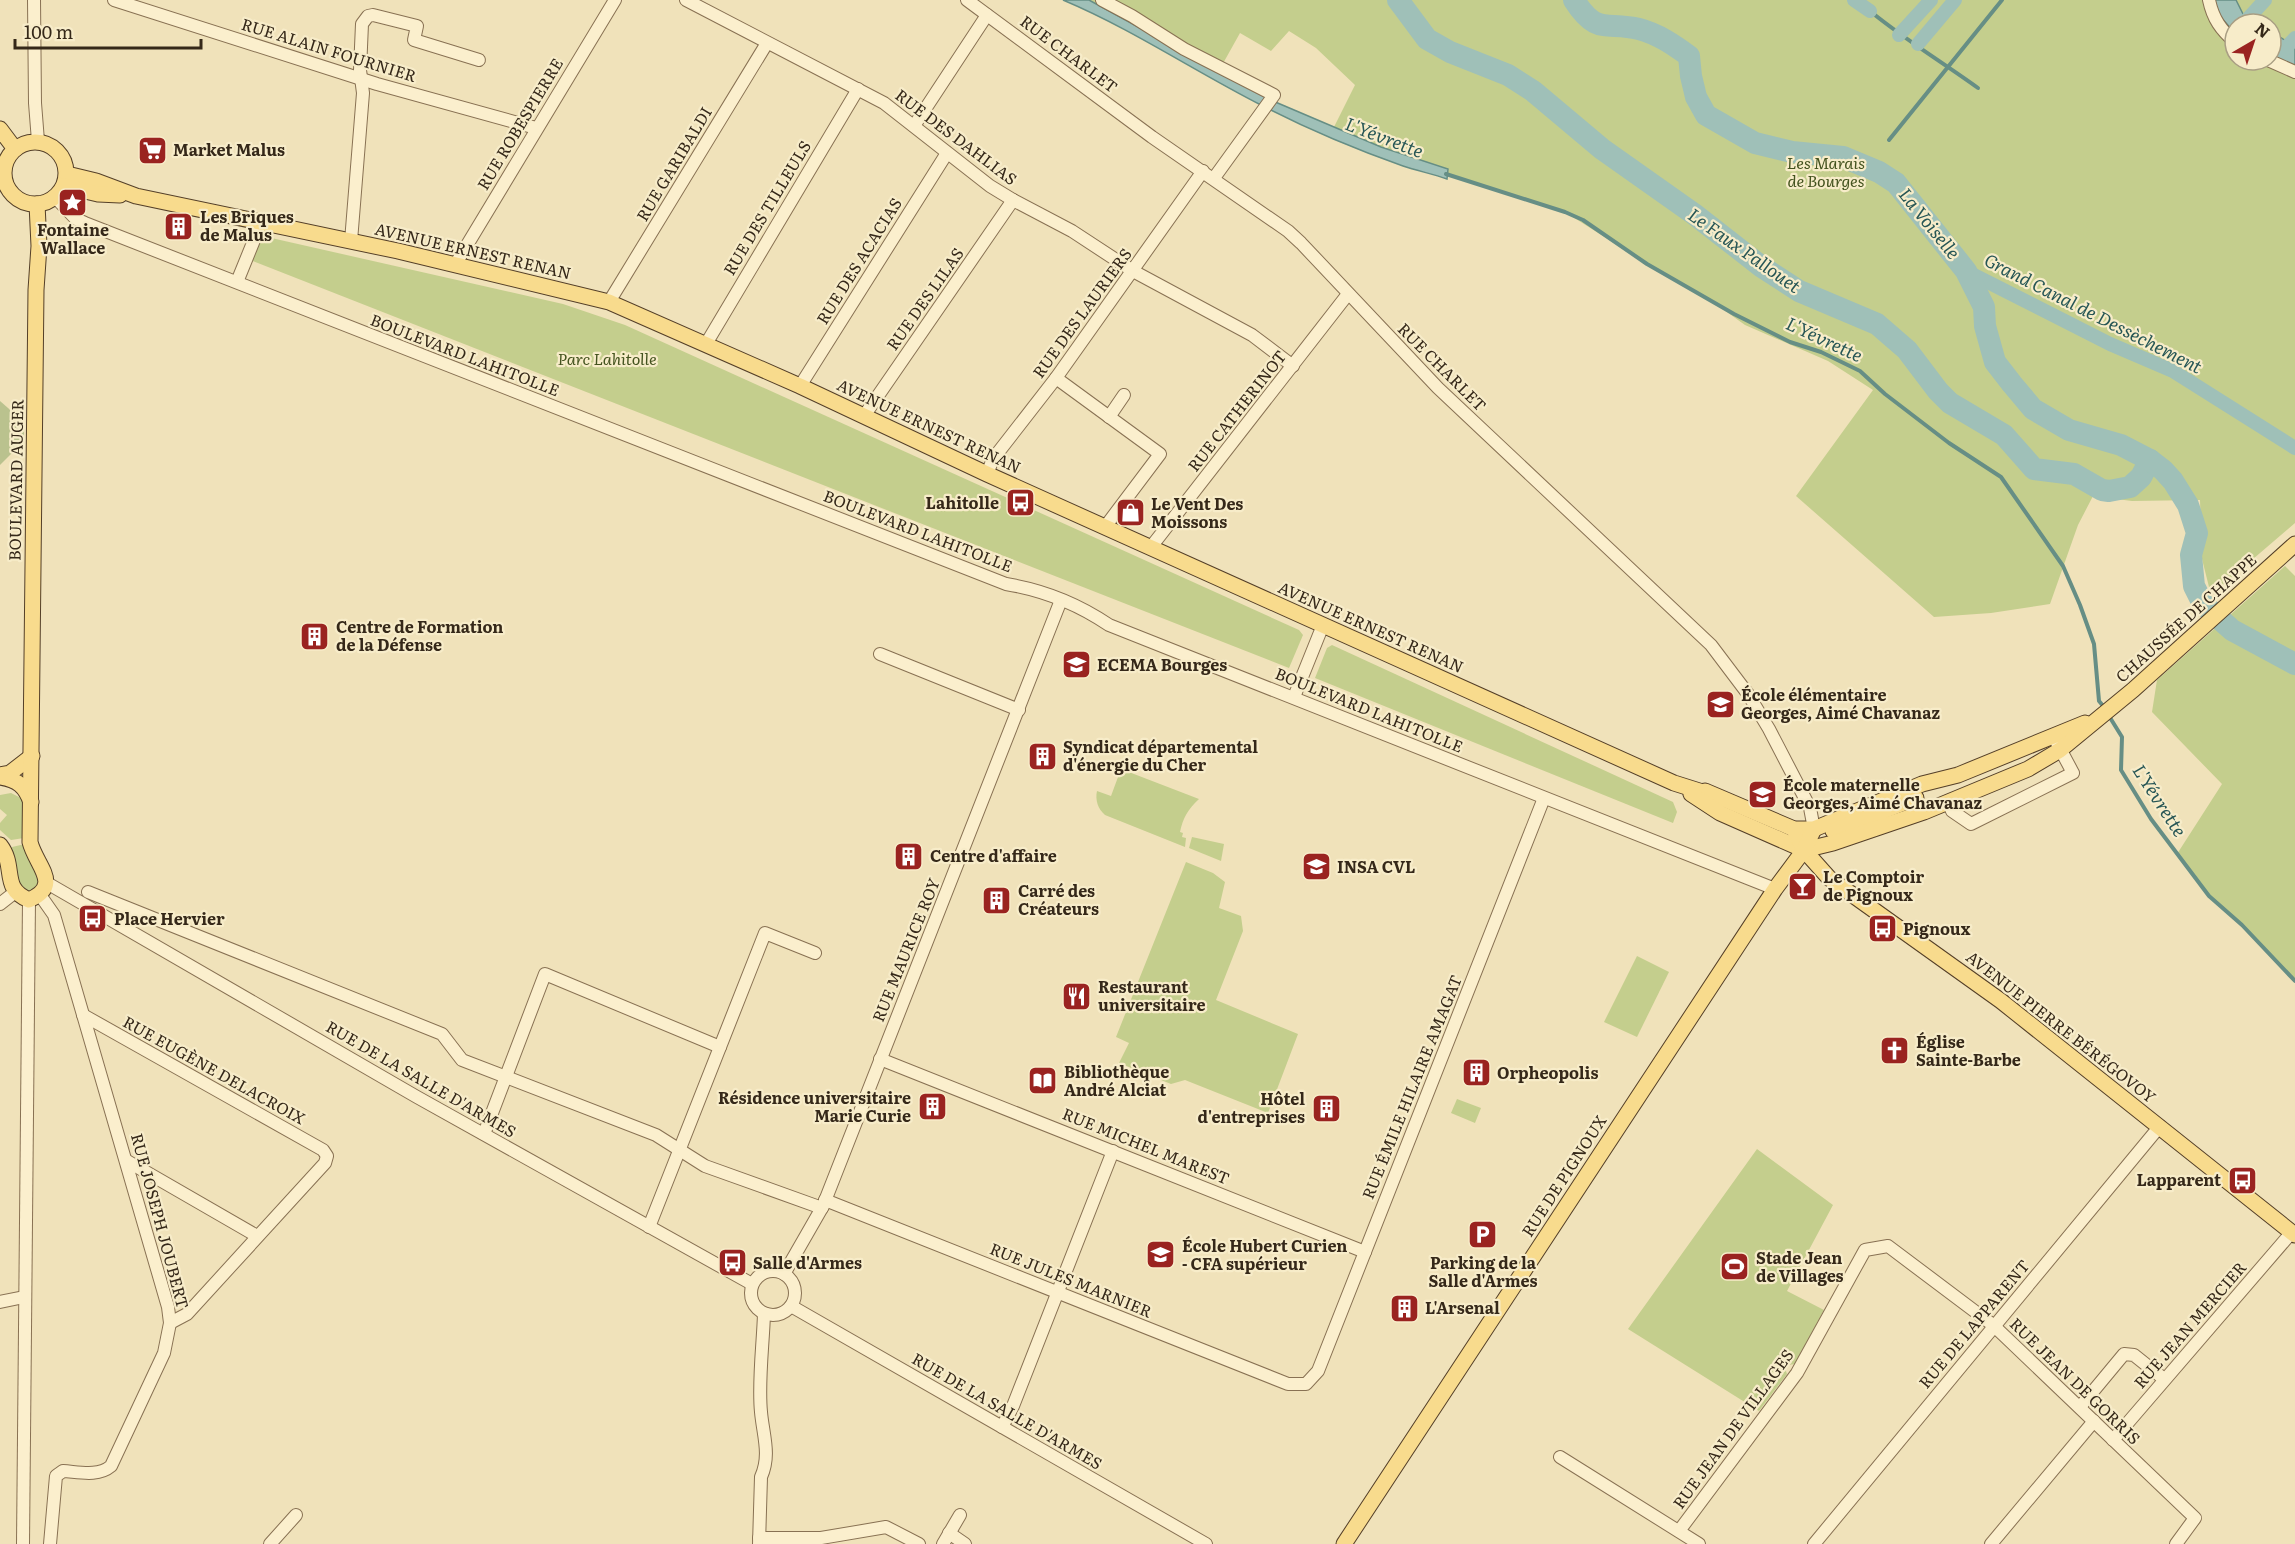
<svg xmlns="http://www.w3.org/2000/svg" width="2295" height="1544" font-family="Literata,serif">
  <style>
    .green { fill: #c4ce8d; fill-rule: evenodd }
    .cemetery { fill: #bac28e }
    .water { fill: #9fc0b8; stroke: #668e85; stroke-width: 1.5 }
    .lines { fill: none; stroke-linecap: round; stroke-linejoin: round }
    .stream { stroke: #668e85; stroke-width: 4 }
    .canal { stroke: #9fc0b8; stroke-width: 14 }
    .river { stroke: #9fc0b8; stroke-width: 22 }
    .minor-casing { stroke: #887153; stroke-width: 14 }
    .major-casing { stroke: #543f28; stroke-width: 17 }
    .minor { stroke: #fbefcd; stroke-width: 12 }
    .major { stroke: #f8db8d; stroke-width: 15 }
    .labels { text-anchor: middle; stroke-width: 4.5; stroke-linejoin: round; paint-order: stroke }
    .street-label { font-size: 16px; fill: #352819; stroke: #f7ecc9 }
    .poi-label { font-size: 16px; font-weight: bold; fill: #352819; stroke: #f7ecc9; text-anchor: start }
    .park-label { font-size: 16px; font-style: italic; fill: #44531f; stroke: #f7ecc9 }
    .water-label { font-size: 18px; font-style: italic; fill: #275655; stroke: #f7ecc9 }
  </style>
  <rect width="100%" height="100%" fill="#f0e2ba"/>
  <!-- green -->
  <g class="green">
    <path d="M1079 0H2295V523L2211 595 2202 559 2200 500 2132 501 2093 496 2078 525 2050 604 1991 613 1934 617 1796 496 1873 390 1828 361 1745 325 1710 300 1647 264 1565 212 1422 167 1345 136 1334 127 1355 85 1316 48 1289 31 1271 51 1240 33 1216 76ZM2235 24H2271V60H2235Z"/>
    <path d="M267 237 563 304 625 325 1299 630 1303 635 1289 668 250 260 256 246Z"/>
    <path d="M2285 566 2295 576V981L2242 925 2209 896 2177 854 2222 784 2152 712 2157 680Z"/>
    <path d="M1332 645 1673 802 1677 812 1673 823 1315 678 1327 648Z"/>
    <path d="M1121 769 1199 799C1188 809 1183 818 1180 832L1183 833 1182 837 1186 838 1185 847 1105 815C1098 809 1095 800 1097 791L1111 796Z"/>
    <path d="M11 793 23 799 24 838 11 840 0 830V823L7 815 0 809V795Z"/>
    <path d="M1192 837 1224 844 1221 861 1189 848Z"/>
    <path d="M25 844C24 859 38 867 41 881L31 894 15 887 12 847Z"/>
    <path d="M1186 862 1213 873 1225 882 1219 908 1241 916 1243 931 1216 1000 1298 1034 1268 1113 1185 1080 1171 1084 1119 1063 1129 1043 1116 1037Z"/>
    <path d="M1637 956 1669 972 1637 1037 1604 1022Z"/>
    <path d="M1457 1099 1481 1108 1475 1123 1451 1113Z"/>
    <path d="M1757 1149 1833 1205 1787 1291 1824 1310 1795 1364 1788 1365 1785 1368 1787 1374 1759 1411 1628 1329Z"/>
  </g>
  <!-- cemetery -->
  <path class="cemetery" d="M0 401 24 422V441L0 465Z"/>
  <!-- water -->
  <g class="water">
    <path d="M1063 0H1089L1273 101 1381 147 1448 169 1447 179C1433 174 1418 171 1403 166 1355 149 1307 129 1261 105 1194 71 1132 29 1063 0Z"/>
    <path d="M2215 0H2236L2245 18 2257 24H2235V33L2217 13Z"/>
    <path d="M2271 31 2295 47V67L2271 56Z"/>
  </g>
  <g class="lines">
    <!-- stream -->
    <g class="stream">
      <path d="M1870 11C1904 39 1942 62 1978 88"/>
      <path d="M1889 140 2002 0"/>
      <path d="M1446 174 1565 212 1583 220 1647 264 1734 314 1790 342 1821 352 1860 371 1885 394 1949 443 2001 477 2063 566 2080 605 2094 644 2099 701 2104 707"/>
      <path d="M2109 716 2122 737 2121 770 2151 819 2209 896 2242 925 2295 981"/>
    </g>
    <!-- canal -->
    <g class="canal">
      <path d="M1854 0 1870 11"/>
      <path d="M2243 24 2265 0"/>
      <path d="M1899 35 1931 0"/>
      <path d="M1918 44 1955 0"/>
      <path d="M2282 52 2295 38"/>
      <path d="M1966 271 2110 344 2173 371 2295 448"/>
    </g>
    <!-- river -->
    <g class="river">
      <path d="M1398 0 1427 39 1450 52 1508 75 1533 91 1602 149 1694 214 1762 267 1799 291 1877 324 1907 350 1938 391 1950 403 2004 435 2034 469 2074 474 2102 490 2109 491 2130 487 2141 477 2150 460"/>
      <path d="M1574 0C1597 36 1606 21 1639 29 1658 34 1674 45 1689 56L1691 76 1696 97 1706 115 1755 143 1792 152 1843 157 1879 172 1896 183 1966 271 1984 307 1985 326 1995 362 2012 384 2033 409 2069 430 2121 445 2150 460 2163 470 2173 481 2188 505 2197 533 2191 555 2194 586 2203 604 2232 630 2295 664"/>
    </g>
    <defs>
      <g id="minor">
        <path d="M34 0 35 103 38 141"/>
        <path d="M114 0 377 84 536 128"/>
        <path d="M686 0 884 103 990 186 1013 200 1072 231 1133 271 1252 335 1293 366"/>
        <path d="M967 0 1152 137 1288 231 1301 243 1438 388 1711 645 1748 694 1769 729 1810 808 1814 829"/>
        <path d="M1102 0 1132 16 1184 49 1274 95 1214 178"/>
        <path d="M2209 0C2213 19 2221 30 2235 42"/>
        <path d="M2268 60 2295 72"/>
        <path d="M914 126 987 15"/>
        <path d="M55 197 76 219 85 223 1006 584C1043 590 1078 604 1109 625L1775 889"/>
        <path d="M351 241 363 93 360 70 362 24 368 16 373 15 417 26 414 40 479 60"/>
        <path d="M455 265 615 0"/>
        <path d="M237 282 261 223"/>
        <path d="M609 302 767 43"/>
        <path d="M706 344 858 89"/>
        <path d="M1056 378 1160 454 1105 527"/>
        <path d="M800 386 947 153"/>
        <path d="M864 416 1013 200"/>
        <path d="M1109 417 1124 395"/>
        <path d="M987 474 993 459 1056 378 1203 171"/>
        <path d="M1151 547 1348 294"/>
        <path d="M880 654 1019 710"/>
        <path d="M1294 697 1323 625"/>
        <path d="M1948 802 1952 811 1971 824 2073 773 2057 743"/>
        <path d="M47 883 417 1097 752 1284"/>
        <path d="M88 892 442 1034 462 1060 656 1135 705 1166 822 1208"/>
        <path d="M40 895 54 915 168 1307 170 1323 164 1353 111 1466C98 1477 79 1472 63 1471L56 1476 50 1544"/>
        <path d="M0 904 14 893"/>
        <path d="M83 1015 323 1150 327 1156 325 1163 187 1314 170 1323"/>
        <path d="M880 1059 1365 1252"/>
        <path d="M484 1134 545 974 720 1047"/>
        <path d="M127 1161 257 1236"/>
        <path d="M825 1200 1288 1384H1306L1318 1371 1544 798"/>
        <path d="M649 1227 765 933 815 953"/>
        <circle cx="773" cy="1293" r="22"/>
        <path d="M784 1274 823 1206 1061 600"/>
        <path d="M0 1302 24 1297"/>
        <path d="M791 1306 1206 1544"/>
        <path d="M2080 1407 2124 1354 2134 1355 2164 1379"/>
        <path d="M1002 1427 1013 1406 1113 1151"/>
        <path d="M2113 1440 2292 1232"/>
        <path d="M1560 1457 1699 1544"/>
        <path d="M1679 1531 1797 1373 1865 1250 1888 1246 1993 1325 2195 1518 2176 1544"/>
        <path d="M949 1533 965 1544"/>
        <path d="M759 1538H821L886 1527 919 1544"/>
        <path d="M23 1544 29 900"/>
        <path d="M270 1544 296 1515"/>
        <path d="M759 1544 761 1477C771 1455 763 1435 761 1412 758 1382 763 1345 764 1314"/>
        <path d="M943 1544 960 1515"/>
        <path d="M1814 1544 2160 1126"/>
        <path d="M1991 1544 2094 1421"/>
      </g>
      <g id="major">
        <path d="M0 129 15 149"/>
        <circle cx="35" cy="173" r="31"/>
        <path d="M67 174 96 181 136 196 398 251 609 302 800 386 987 474 1674 783 1712 795"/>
        <path d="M64 186 98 194 120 195"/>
        <path d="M0 775 10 773 32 756"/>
        <path d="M0 777C18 780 25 786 31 802"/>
        <path d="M1705 791 1794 829H1814L1922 784 1958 775 2085 723"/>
        <path d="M1691 794 1720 813 1804 850"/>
        <path d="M1794 829 1804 850 1829 878 2001 1001 2295 1235"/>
        <path d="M1833 831 1916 798"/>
        <path d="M0 845C17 867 0 888 29 900 63 885 36 866 30 842L36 290 39 246 37 204"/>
        <path d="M1804 850 1833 843 1924 812 2028 769 2060 750 2133 690 2295 544"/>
        <path d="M1344 1544 1775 889 1804 850 1814 829"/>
      </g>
    </defs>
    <!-- minor casing -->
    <use href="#minor" class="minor-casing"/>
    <!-- major casing -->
    <use href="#major" class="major-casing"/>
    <!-- minor -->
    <use href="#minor" class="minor"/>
    <!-- major -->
    <use href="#major" class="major"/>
  </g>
  <!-- icons -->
  <defs>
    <symbol id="supermarket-square" viewBox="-11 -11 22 22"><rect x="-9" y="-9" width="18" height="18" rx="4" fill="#9a2320" stroke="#f7ecc9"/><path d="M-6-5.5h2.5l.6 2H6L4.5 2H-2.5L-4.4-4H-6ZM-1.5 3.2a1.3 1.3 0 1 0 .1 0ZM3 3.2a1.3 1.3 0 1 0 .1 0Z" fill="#fff"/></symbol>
    <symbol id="sight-square" viewBox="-11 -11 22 22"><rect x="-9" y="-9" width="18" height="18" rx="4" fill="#9a2320" stroke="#f7ecc9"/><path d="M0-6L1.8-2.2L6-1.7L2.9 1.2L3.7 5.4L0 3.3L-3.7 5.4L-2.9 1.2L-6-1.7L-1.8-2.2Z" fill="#fff"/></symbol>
    <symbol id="building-square" viewBox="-11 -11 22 22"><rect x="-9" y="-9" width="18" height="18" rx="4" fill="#9a2320" stroke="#f7ecc9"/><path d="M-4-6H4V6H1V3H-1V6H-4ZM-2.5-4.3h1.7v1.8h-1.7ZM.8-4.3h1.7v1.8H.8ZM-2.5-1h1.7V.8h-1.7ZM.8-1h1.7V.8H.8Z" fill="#fff"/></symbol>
    <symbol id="bus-square" viewBox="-11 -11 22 22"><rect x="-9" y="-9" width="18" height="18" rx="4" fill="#9a2320" stroke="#f7ecc9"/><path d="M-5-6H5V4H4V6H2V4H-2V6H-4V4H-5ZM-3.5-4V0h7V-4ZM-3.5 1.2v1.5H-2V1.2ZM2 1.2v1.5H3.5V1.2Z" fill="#fff"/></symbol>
    <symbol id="shop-square" viewBox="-11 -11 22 22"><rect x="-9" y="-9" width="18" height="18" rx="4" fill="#9a2320" stroke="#f7ecc9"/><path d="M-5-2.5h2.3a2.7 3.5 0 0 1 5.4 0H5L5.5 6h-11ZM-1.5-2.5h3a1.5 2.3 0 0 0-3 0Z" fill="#fff"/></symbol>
    <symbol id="university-square" viewBox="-11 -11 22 22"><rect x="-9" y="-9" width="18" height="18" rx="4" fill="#9a2320" stroke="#f7ecc9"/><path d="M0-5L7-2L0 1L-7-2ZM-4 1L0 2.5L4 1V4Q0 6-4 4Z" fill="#fff"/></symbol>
    <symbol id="school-square" viewBox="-11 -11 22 22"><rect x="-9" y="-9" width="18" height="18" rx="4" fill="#9a2320" stroke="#f7ecc9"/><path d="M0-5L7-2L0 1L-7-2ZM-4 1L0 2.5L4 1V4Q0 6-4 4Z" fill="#fff"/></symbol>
    <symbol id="bar-square" viewBox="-11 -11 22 22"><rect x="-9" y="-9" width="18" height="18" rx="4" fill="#9a2320" stroke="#f7ecc9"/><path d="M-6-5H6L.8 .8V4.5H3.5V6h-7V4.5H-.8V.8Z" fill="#fff"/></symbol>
    <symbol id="restaurant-square" viewBox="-11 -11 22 22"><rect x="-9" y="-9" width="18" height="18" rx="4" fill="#9a2320" stroke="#f7ecc9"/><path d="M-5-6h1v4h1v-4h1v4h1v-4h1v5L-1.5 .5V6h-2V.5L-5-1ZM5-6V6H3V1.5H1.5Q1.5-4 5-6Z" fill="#fff"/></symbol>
    <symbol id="church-square" viewBox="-11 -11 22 22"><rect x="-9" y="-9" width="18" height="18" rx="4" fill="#9a2320" stroke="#f7ecc9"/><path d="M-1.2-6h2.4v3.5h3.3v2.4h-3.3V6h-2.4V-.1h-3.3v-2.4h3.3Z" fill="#fff"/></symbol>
    <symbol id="library-square" viewBox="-11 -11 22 22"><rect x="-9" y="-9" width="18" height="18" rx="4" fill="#9a2320" stroke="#f7ecc9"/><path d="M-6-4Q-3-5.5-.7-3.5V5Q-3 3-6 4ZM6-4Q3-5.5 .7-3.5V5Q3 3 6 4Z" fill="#fff"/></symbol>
    <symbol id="parking-square" viewBox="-11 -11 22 22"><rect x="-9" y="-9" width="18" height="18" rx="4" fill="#9a2320" stroke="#f7ecc9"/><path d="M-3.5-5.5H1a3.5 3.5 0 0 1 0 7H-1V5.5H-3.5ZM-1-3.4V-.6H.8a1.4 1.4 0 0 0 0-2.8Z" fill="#fff"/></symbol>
    <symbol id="stadium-square" viewBox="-11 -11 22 22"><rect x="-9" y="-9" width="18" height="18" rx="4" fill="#9a2320" stroke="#f7ecc9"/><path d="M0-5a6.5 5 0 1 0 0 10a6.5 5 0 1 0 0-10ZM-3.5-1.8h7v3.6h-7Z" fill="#fff"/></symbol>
  </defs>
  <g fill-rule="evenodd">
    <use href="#supermarket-square" x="136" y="134" width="33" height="33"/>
    <use href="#sight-square" x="56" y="186" width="33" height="33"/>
    <use href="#building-square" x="162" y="210" width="33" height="33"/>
    <use href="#bus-square" x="1004" y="486" width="33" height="33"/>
    <use href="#shop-square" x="1114" y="496" width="33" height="33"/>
    <use href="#building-square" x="298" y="620" width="33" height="33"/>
    <use href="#university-square" x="1060" y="648" width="33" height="33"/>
    <use href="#school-square" x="1704" y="688" width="33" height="33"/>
    <use href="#building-square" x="1026" y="740" width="33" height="33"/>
    <use href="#school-square" x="1746" y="778" width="33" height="33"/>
    <use href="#building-square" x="892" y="840" width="33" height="33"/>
    <use href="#university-square" x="1300" y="850" width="33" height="33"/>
    <use href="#bar-square" x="1786" y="870" width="33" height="33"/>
    <use href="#building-square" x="980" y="884" width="33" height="33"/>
    <use href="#bus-square" x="76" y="902" width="33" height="33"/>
    <use href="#bus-square" x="1866" y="912" width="33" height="33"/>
    <use href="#restaurant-square" x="1060" y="980" width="33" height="33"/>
    <use href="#church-square" x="1878" y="1034" width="33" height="33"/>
    <use href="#building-square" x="1460" y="1056" width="33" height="33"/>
    <use href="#library-square" x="1026" y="1064" width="33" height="33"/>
    <use href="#building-square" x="916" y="1090" width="33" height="33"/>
    <use href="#building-square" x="1310" y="1092" width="33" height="33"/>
    <use href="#bus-square" x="2226" y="1164" width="33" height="33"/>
    <use href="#parking-square" x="1466" y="1218" width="33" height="33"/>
    <use href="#university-square" x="1144" y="1238" width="33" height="33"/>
    <use href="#bus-square" x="716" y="1246" width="33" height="33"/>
    <use href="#stadium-square" x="1718" y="1250" width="33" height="33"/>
    <use href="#building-square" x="1388" y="1292" width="33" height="33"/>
  </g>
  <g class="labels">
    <!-- street labels -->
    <g class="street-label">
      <text transform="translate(329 50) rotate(17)" y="6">RUE ALAIN FOURNIER</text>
      <text transform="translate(1069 54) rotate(37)" y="6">RUE CHARLET</text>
      <text transform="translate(520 124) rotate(-59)" y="6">RUE ROBESPIERRE</text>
      <text transform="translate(956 137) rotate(37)" y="6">RUE DES DAHLIAS</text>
      <text transform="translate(674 164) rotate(-59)" y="6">RUE GARIBALDI</text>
      <text transform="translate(767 208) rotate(-59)" y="6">RUE DES TILLEULS</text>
      <text transform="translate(473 251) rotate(13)" y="6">AVENUE ERNEST RENAN</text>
      <text transform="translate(859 261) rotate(-58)" y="6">RUE DES ACACIAS</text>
      <text transform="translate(925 299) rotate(-55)" y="6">RUE DES LILAS</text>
      <text transform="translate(1082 313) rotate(-54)" y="6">RUE DES LAURIERS</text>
      <text transform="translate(465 355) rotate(21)" y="6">BOULEVARD LAHITOLLE</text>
      <text transform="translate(1442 367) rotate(45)" y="6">RUE CHARLET</text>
      <text transform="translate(1237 411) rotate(-52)" y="6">RUE CATHERINOT</text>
      <text transform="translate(929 426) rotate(25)" y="6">AVENUE ERNEST RENAN</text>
      <text transform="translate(16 480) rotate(-89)" y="6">BOULEVARD AUGER</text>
      <text transform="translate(918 531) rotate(21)" y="6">BOULEVARD LAHITOLLE</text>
      <text transform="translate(2186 618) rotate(-42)" y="6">CHAUSSÉE DE CHAPPE</text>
      <text transform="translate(1371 627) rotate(24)" y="6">AVENUE ERNEST RENAN</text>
      <text transform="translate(1369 710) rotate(22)" y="6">BOULEVARD LAHITOLLE</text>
      <text transform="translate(906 950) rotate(-68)" y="6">RUE MAURICE ROY</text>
      <text transform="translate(2061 1027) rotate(38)" y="6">AVENUE PIERRE BÉRÉGOVOY</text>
      <text transform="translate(214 1070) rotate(29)" y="6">RUE EUGÈNE DELACROIX</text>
      <text transform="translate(421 1079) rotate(30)" y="6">RUE DE LA SALLE D'ARMES</text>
      <text transform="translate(1412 1087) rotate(-68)" y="6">RUE ÉMILE HILAIRE AMAGAT</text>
      <text transform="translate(1146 1146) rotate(22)" y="6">RUE MICHEL MAREST</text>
      <text transform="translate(1564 1176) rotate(-57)" y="6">RUE DE PIGNOUX</text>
      <text transform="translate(160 1221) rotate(75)" y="6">RUE JOSEPH JOUBERT</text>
      <text transform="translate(1071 1280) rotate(22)" y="6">RUE JULES MARNIER</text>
      <text transform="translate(1974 1324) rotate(-50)" y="6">RUE DE LAPPARENT</text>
      <text transform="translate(2190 1325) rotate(-49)" y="6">RUE JEAN MERCIER</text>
      <text transform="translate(2075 1381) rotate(44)" y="6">RUE JEAN DE GORRIS</text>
      <text transform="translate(1007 1411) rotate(30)" y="6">RUE DE LA SALLE D'ARMES</text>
      <text transform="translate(1733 1429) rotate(-54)" y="6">RUE JEAN DE VILLAGES</text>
    </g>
    <!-- poi labels -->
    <g class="poi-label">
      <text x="173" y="156">Market Malus</text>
      <text x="200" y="223">Les Briques<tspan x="200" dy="18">de Malus</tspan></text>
      <text x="73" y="236" text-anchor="middle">Fontaine<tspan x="73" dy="18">Wallace</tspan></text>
      <text x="999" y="509" text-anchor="end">Lahitolle</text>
      <text x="1151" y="510">Le Vent Des<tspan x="1151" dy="18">Moissons</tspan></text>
      <text x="336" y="633">Centre de Formation<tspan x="336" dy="18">de la Défense</tspan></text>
      <text x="1097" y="671">ECEMA Bourges</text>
      <text x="1741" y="701">École élémentaire<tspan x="1741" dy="18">Georges, Aimé Chavanaz</tspan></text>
      <text x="1063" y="753">Syndicat départemental<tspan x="1063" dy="18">d'énergie du Cher</tspan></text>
      <text x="1783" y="791">École maternelle<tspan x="1783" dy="18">Georges, Aimé Chavanaz</tspan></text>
      <text x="930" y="862">Centre d'affaire</text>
      <text x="1337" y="873">INSA CVL</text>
      <text x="1823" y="883">Le Comptoir<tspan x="1823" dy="18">de Pignoux</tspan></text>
      <text x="1018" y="897">Carré des<tspan x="1018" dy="18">Créateurs</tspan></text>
      <text x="114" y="925">Place Hervier</text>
      <text x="1903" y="935">Pignoux</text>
      <text x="1098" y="993">Restaurant<tspan x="1098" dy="18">universitaire</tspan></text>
      <text x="1916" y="1048">Église<tspan x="1916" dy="18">Sainte-Barbe</tspan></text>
      <text x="1064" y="1078">Bibliothèque<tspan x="1064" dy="18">André Alciat</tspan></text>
      <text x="1497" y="1079">Orpheopolis</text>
      <text x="911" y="1104" text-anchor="end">Résidence universitaire<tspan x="911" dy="18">Marie Curie</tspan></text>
      <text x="1305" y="1105" text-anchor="end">Hôtel<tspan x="1305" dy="18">d'entreprises</tspan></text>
      <text x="2221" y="1186" text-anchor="end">Lapparent</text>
      <text x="1182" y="1252">École Hubert Curien<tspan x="1182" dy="18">- CFA supérieur</tspan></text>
      <text x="1756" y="1264">Stade Jean<tspan x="1756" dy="18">de Villages</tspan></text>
      <text x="753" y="1269">Salle d'Armes</text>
      <text x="1483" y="1269" text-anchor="middle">Parking de la<tspan x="1483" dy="18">Salle d'Armes</tspan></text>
      <text x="1425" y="1314">L'Arsenal</text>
    </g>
    <!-- park labels -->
    <g class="park-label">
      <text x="1826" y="169">Les Marais<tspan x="1826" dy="18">de Bourges</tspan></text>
      <text x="607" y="365">Parc Lahitolle</text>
    </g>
    <!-- water labels -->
    <g class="water-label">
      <text transform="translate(1384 138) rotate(21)" y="6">L'Yévrette</text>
      <text transform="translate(1929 224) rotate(51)" y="6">La Voiselle</text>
      <text transform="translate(1744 251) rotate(35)" y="6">Le Faux Pallouet</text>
      <text transform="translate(2093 314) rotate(27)" y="6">Grand Canal de Dessèchement</text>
      <text transform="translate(1824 340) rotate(25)" y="6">L'Yévrette</text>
      <text transform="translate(2159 801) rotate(57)" y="6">L'Yévrette</text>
    </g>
  </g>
  <!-- north arrow -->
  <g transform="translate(2253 42) rotate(39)"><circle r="28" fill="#f7ecc9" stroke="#a99e83" stroke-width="1.5"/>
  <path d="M0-4.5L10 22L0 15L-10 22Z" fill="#9a2320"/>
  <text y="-9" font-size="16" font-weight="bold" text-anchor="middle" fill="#352819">N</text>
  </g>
  <!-- scale -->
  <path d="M15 39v9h186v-9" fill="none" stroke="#352819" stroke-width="3"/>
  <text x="24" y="39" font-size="18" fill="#352819" stroke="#f7ecc9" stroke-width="4.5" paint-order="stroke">100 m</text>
</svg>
